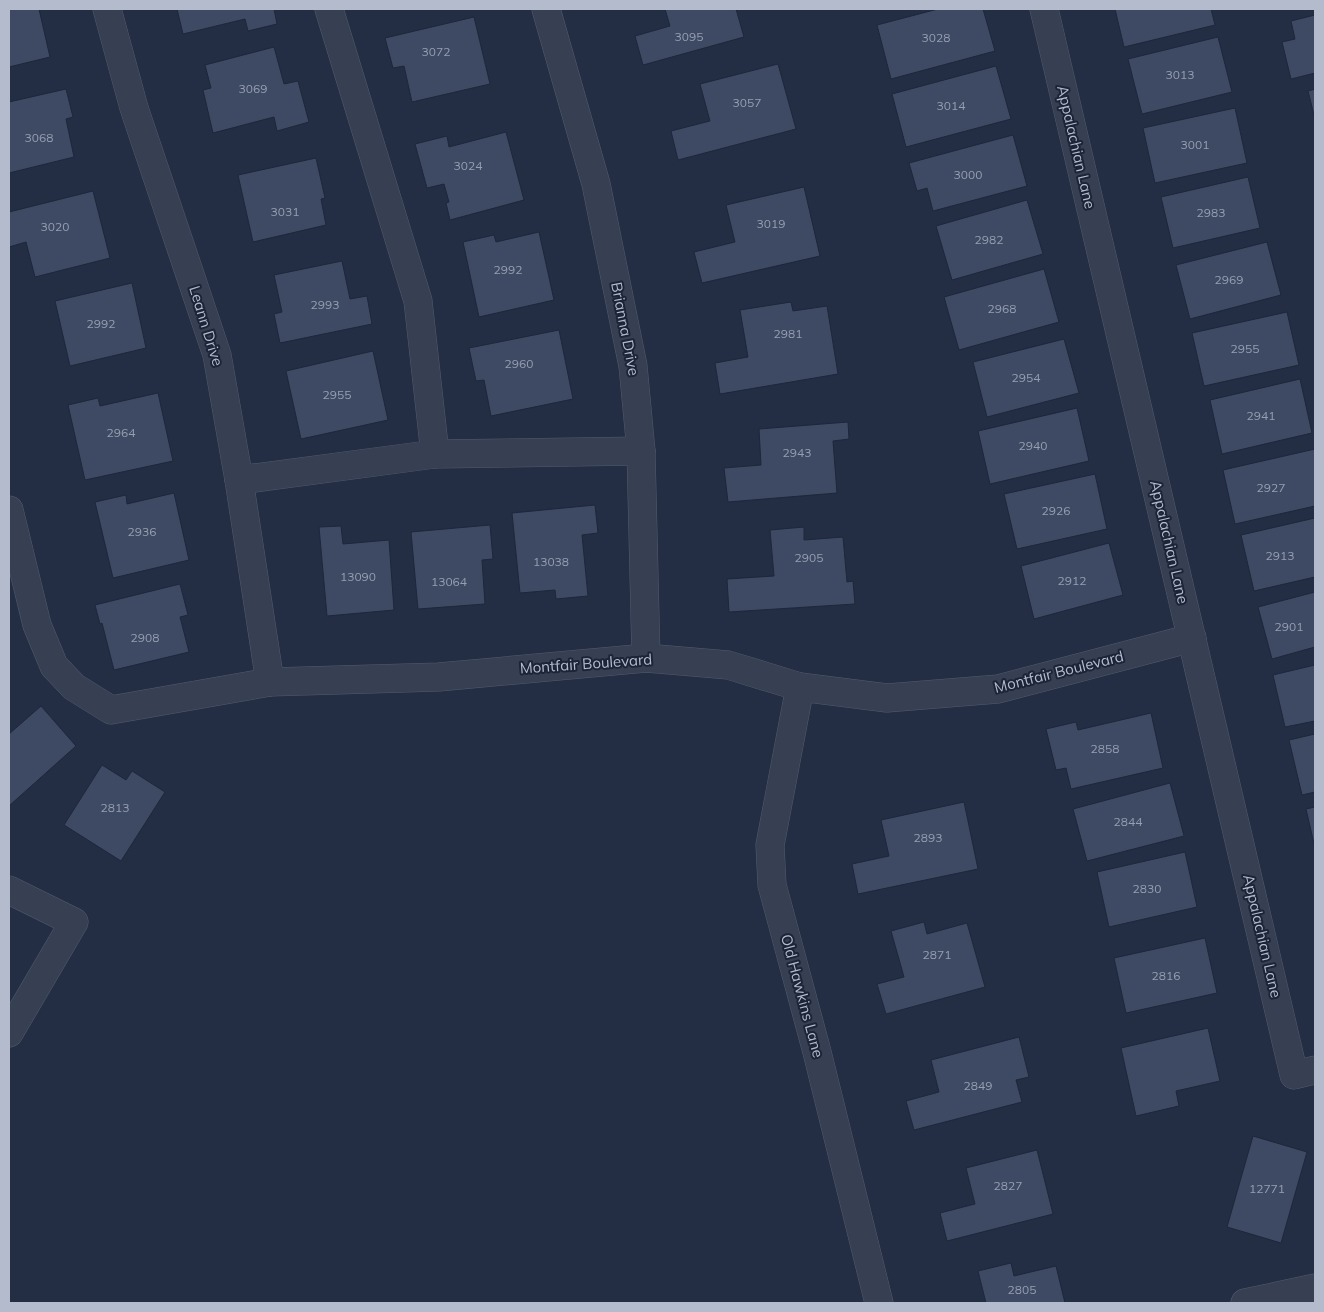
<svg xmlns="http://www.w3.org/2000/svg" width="1324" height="1312" font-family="Mulish,sans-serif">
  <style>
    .building { fill: #3e4a63; stroke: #1e273a }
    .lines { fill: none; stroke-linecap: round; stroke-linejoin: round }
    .minor-casing { stroke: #525b6d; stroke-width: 29 }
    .minor { stroke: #374052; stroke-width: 28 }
    .labels { text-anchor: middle; stroke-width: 4; stroke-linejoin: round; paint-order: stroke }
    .number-label { font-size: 12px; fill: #969fb2 }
    .street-label { font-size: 15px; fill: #b4bbcd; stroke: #1c2538 }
  </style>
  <rect width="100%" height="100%" fill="#232d43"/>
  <!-- building -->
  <g class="building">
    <path d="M9 9H39L50 57 9 67Z"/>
    <path d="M177 9H274L277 24 248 31 245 19 183 34Z"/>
    <path d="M665 9H736L744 37 643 65 635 36 670 26Z"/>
    <path d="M938 9H983L995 51 891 79 877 25Z"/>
    <path d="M1115 9H1211L1215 25 1124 47Z"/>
    <path d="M1315 15V73L1291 79 1282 42 1295 39 1291 21Z"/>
    <path d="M474 17 490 84 412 102 404 66 393 68 385 38Z"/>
    <path d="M1218 37 1232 92 1142 114 1128 59Z"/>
    <path d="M274 47 284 84 298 81 309 122 277 131 274 117 213 133 203 90 211 88 205 65Z"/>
    <path d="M778 64 796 129 678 160 671 131 710 121 700 84Z"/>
    <path d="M996 66 1011 119 906 147 892 94Z"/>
    <path d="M66 89 73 117 66 119 74 157 9 173V102Z"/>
    <path d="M1315 89V119L1308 91Z"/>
    <path d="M1235 108 1247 163 1155 183 1143 128Z"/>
    <path d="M506 132 524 200 450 220 446 203 449 202 444 184 427 188 415 144 447 136 449 147Z"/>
    <path d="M1013 135 1027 186 933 211 927 188 917 191 909 163Z"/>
    <path d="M316 158 325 198 321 199 326 225 253 242 238 175Z"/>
    <path d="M1248 177 1260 228 1173 248 1161 197Z"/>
    <path d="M804 187 820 256 702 283 694 252 735 242 726 205Z"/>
    <path d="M93 191 110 258 35 277 26 242 9 247V212Z"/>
    <path d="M1027 200 1043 254 952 280 936 226Z"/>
    <path d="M539 232 554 300 479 317 463 242 494 235 496 242Z"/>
    <path d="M1267 242 1281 295 1190 319 1176 265Z"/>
    <path d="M342 261 350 299 367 296 372 324 280 343 274 314 282 312 274 275Z"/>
    <path d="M1044 269 1059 322 959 350 944 297Z"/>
    <path d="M132 283 146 348 70 366 55 301Z"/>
    <path d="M791 302 793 311 827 306 838 374 720 394 715 363 748 357 740 310Z"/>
    <path d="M1287 312 1299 365 1204 386 1192 333Z"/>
    <path d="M559 330 573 399 491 416 484 380 476 381 469 348Z"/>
    <path d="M1064 339 1079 393 987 417 973 362Z"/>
    <path d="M373 351 388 420 301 439 286 371Z"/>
    <path d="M1300 379 1312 433 1222 454 1210 400Z"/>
    <path d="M158 393 173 461 85 480 68 405 98 398 100 406Z"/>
    <path d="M1077 408 1089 461 990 484 978 431Z"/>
    <path d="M848 422 849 439 833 441 837 493 728 502 724 468 761 465 759 429Z"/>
    <path d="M1315 449V506L1235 524 1223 470Z"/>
    <path d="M1095 474 1107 529 1017 549 1004 494Z"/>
    <path d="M174 493 189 560 113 578 95 502 126 495 127 504Z"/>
    <path d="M595 505 598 533 582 535 588 596 556 599 555 590 520 593 512 513Z"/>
    <path d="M1315 518V577L1254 591 1241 535Z"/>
    <path d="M490 525 493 559 482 560 485 604 418 609 411 532Z"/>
    <path d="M341 526 343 544 389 540 394 610 327 616 319 527Z"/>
    <path d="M804 527V540L843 537 847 582 853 581 855 604 729 612 727 579 774 576 770 530Z"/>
    <path d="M1109 543 1123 595 1034 619 1021 566Z"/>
    <path d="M180 584 188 615 180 617 189 652 114 670 102 623 100 624 95 605Z"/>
    <path d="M1315 592V647L1272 659 1258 607Z"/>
    <path d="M1315 665V721L1285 727 1273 675Z"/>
    <path d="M41 706 76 746 9 806V734Z"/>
    <path d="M1151 713 1163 768 1071 789 1066 768 1056 770 1046 729 1076 722 1078 730Z"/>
    <path d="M1315 734V792L1302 795 1289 740Z"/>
    <path d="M102 765 126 780 132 771 165 792 121 861 64 825Z"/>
    <path d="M1170 783 1184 836 1087 861 1073 809Z"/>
    <path d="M964 802 978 869 858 894 852 864 889 856 881 820Z"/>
    <path d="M1315 807V848L1306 809Z"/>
    <path d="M1185 852 1197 907 1109 927 1097 872Z"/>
    <path d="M924 922 927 934 967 923 985 987 886 1014 877 984 904 977 891 931Z"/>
    <path d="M1205 938 1217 993 1126 1013 1114 958Z"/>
    <path d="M1208 1028 1220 1081 1176 1091 1179 1106 1136 1116 1121 1048Z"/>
    <path d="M1019 1037 1029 1077 1016 1080 1022 1102 914 1130 906 1101 939 1092 931 1060Z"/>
    <path d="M1253 1136 1307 1152 1281 1243 1227 1227Z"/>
    <path d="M1037 1150 1053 1214 947 1241 940 1213 975 1204 966 1168Z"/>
    <path d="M1011 1263 1014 1276 1056 1266 1065 1303H986L978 1271Z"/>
  </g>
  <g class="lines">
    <defs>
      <g id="minor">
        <path d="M107 9 134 108 217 355 239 480 270 682"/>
        <path d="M329 9 418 301 435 454 641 451"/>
        <path d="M546 9 596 184 633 366 641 451 646 658"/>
        <path d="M1044 9 1294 1075 1315 1070"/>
        <path d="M239 480 435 454"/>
        <path d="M9 510 37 625 54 666 74 687 111 710 270 682 439 677 646 658 728 665 800 687 887 698 998 689 1192 638"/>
        <path d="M800 687 770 845 772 885 817 1052 879 1303"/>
        <path d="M9 890 74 922 9 1033"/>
        <path d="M1245 1303 1315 1288"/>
      </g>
    </defs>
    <!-- minor casing -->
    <use href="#minor" class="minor-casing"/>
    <!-- minor -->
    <use href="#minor" class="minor"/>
  </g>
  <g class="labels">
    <!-- number labels -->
    <g class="number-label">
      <text x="689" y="41">3095</text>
      <text x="936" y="42">3028</text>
      <text x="436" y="56">3072</text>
      <text x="1180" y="79">3013</text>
      <text x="253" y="93">3069</text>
      <text x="747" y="107">3057</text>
      <text x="951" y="110">3014</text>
      <text x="39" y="142">3068</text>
      <text x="1195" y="149">3001</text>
      <text x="468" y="170">3024</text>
      <text x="968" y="179">3000</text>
      <text x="285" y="216">3031</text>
      <text x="1211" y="217">2983</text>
      <text x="771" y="228">3019</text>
      <text x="55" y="231">3020</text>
      <text x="989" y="244">2982</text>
      <text x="508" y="274">2992</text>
      <text x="1229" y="284">2969</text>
      <text x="325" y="309">2993</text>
      <text x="1002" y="313">2968</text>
      <text x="101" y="328">2992</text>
      <text x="788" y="338">2981</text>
      <text x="1245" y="353">2955</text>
      <text x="519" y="368">2960</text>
      <text x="1026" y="382">2954</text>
      <text x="337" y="399">2955</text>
      <text x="1261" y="420">2941</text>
      <text x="121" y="437">2964</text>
      <text x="1033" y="450">2940</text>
      <text x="797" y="457">2943</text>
      <text x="1271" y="492">2927</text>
      <text x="1056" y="515">2926</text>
      <text x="142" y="536">2936</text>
      <text x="1280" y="560">2913</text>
      <text x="809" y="562">2905</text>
      <text x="551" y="566">13038</text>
      <text x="358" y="581">13090</text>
      <text x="1072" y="585">2912</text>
      <text x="449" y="586">13064</text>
      <text x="1289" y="631">2901</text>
      <text x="145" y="642">2908</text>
      <text x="1105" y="753">2858</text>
      <text x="115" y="812">2813</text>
      <text x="1128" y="826">2844</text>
      <text x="928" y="842">2893</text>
      <text x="1147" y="893">2830</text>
      <text x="937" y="959">2871</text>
      <text x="1166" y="980">2816</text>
      <text x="978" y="1090">2849</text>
      <text x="1008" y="1190">2827</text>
      <text x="1267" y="1193">12771</text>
      <text x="1022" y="1294">2805</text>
    </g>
    <!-- street labels -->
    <g class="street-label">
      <text transform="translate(1076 147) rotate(77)" y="5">Appalachian Lane</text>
      <text transform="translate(206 326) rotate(73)" y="5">Leann Drive</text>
      <text transform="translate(625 329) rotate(79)" y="5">Brianna Drive</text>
      <text transform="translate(1169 542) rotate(77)" y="5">Appalachian Lane</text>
      <text transform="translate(586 664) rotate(-4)" y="5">Montfair Boulevard</text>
      <text transform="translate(1059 672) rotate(-14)" y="5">Montfair Boulevard</text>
      <text transform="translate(1262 936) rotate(77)" y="5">Appalachian Lane</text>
      <text transform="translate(802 996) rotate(75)" y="5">Old Hawkins Lane</text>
    </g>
  </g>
  <!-- border -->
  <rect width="1324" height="1312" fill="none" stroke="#b4bbcd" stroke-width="20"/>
</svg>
